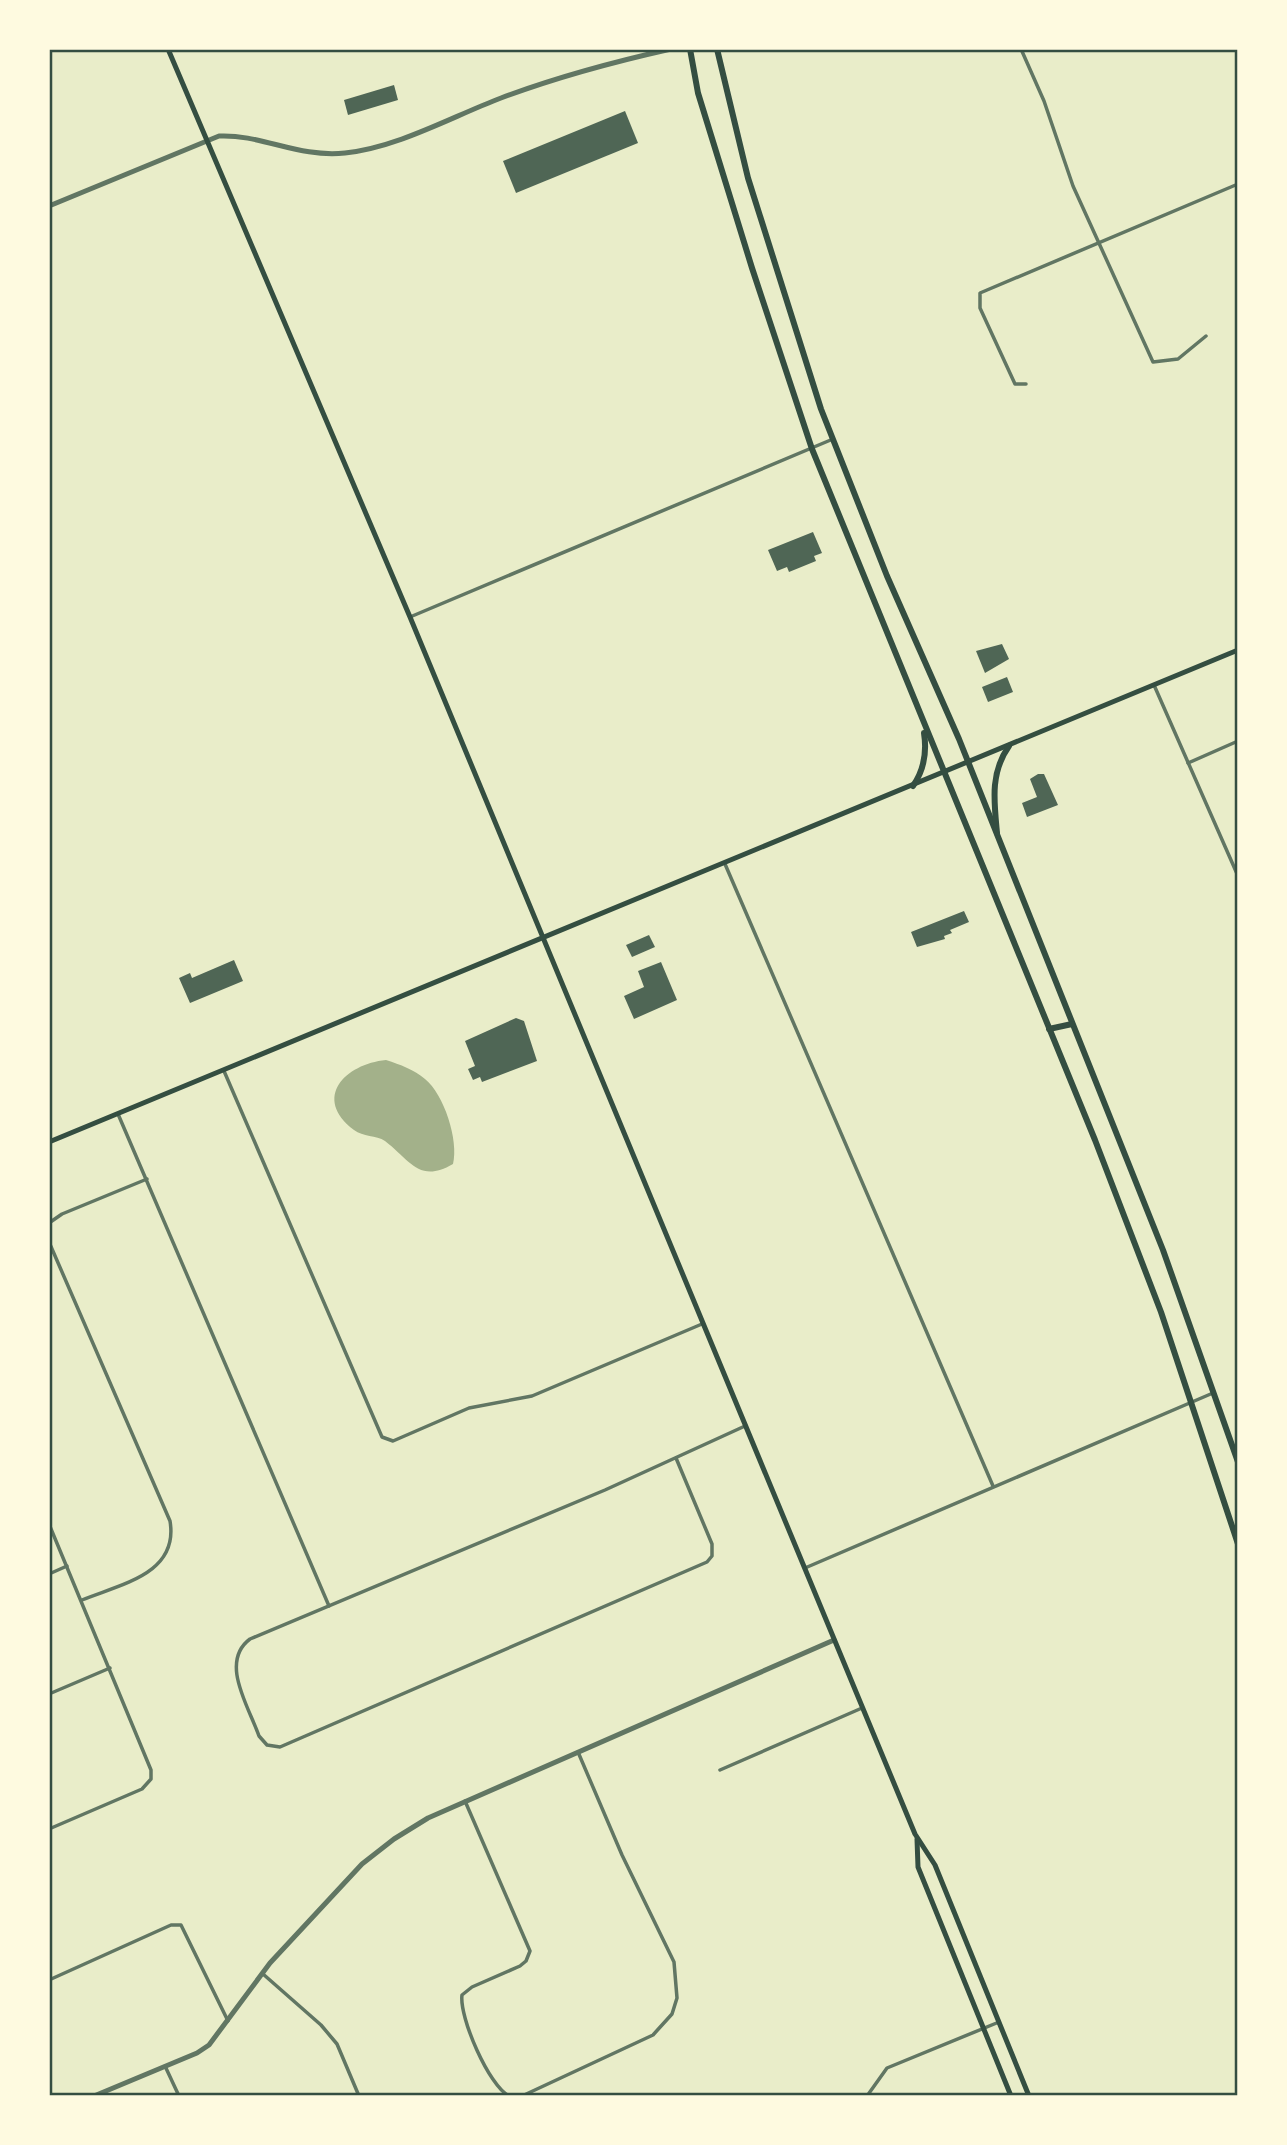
<svg xmlns="http://www.w3.org/2000/svg" width="1287" height="2145" font-family="Mulish,sans-serif">
  <style>
    .water { fill: #a3b18a }
    .building { fill: #4f6655 }
    .lines { fill: none; stroke-linecap: round; stroke-linejoin: round }
    .minor { stroke: #617663; stroke-width: 3.5 }
    .tertiary { stroke: #617663; stroke-width: 5 }
    .secondary { stroke: #344e41; stroke-width: 5 }
    .primary { stroke: #344e41; stroke-width: 6 }
    .neatline { fill: none; stroke: #344e41; stroke-width: 2.5 }
  </style>
  <rect width="100%" height="100%" fill="#e9edc9"/>
  <!-- water -->
  <path class="water" d="M386 1060C401 1065 413 1069 425 1079 444 1094 459 1141 453 1164 419 1184 410 1160 385 1141 376 1135 363 1137 354 1130 312 1098 345 1064 386 1060Z"/>
  <!-- building -->
  <g class="building">
    <path d="M394 85 398 100 348 115 344 100Z"/>
    <path d="M625 111 638 143 516 193 503 161Z"/>
    <path d="M813 532 822 553 814 556 816 561 789 572 787 567 777 571 768 550Z"/>
    <path d="M1002 644 1009 659 985 673 976 651Z"/>
    <path d="M1007 677 1013 692 988 702 982 687Z"/>
    <path d="M1038 774H1044L1058 805 1027 817 1022 803 1037 797 1030 779Z"/>
    <path d="M964 911 969 922 950 930 952 933 944 936 945 939 917 947 911 932Z"/>
    <path d="M649 935 655 947 632 957 626 945Z"/>
    <path d="M234 960 243 981 190 1003 179 978 190 973 192 978Z"/>
    <path d="M661 962 677 1000 634 1019 624 996 644 987 638 971Z"/>
    <path d="M516 1018 524 1021 537 1061 482 1082 480 1077 473 1080 468 1069 475 1066 465 1041Z"/>
  </g>
  <g class="lines">
    <!-- minor -->
    <g class="minor">
      <path d="M1021 49 1044 101 1073 186 1153 362 1178 359 1206 336"/>
      <path d="M1026 384H1015L980 308V293L1238 184"/>
      <path d="M410 617 833 439"/>
      <path d="M1154 685 1238 876"/>
      <path d="M1188 763 1238 741"/>
      <path d="M725 864 993 1486"/>
      <path d="M224 1071 382 1437 393 1441 469 1408 532 1396 702 1324"/>
      <path d="M118 1114 329 1606"/>
      <path d="M49 1223 62 1214 147 1179"/>
      <path d="M49 1242 170 1521C179 1574 121 1584 82 1600"/>
      <path d="M676 1458 712 1544V1556L707 1562 280 1747 267 1745 259 1736C249 1707 219 1662 250 1639L605 1490 745 1426"/>
      <path d="M49 1524 151 1770V1779L142 1789 49 1829"/>
      <path d="M805 1568 1213 1393"/>
      <path d="M49 1574 67 1566"/>
      <path d="M49 1694 110 1668"/>
      <path d="M720 1770 862 1708"/>
      <path d="M465 1801 530 1951 526 1961 520 1966 472 1987 462 1995C459 2017 489 2086 509 2096"/>
      <path d="M263 1974 321 2025 337 2044 359 2096"/>
      <path d="M49 1980 171 1925H181L228 2021"/>
      <path d="M165 2066 179 2096"/>
      <path d="M522 2096 653 2035 672 2014 677 1998 674 1962 622 1855 578 1752"/>
      <path d="M867 2096 887 2068 999 2022"/>
    </g>
    <!-- tertiary -->
    <g class="tertiary">
      <path d="M49 206 219 136C261 134 298 158 345 153 399 147 451 117 501 98 557 77 613 62 671 49"/>
      <path d="M94 2096 197 2053 209 2045 270 1963 362 1864 394 1839 428 1818 834 1640"/>
    </g>
    <!-- secondary -->
    <g class="secondary">
      <path d="M168 49 410 617 915 1834 935 1865 1029 2096"/>
      <path d="M49 1142 1238 650"/>
      <path d="M917 1839 918 1867 1011 2096"/>
    </g>
    <!-- primary -->
    <g class="primary">
      <path d="M690 49 698 93 752 268 812 449 1095 1140 1161 1312 1238 1544"/>
      <path d="M717 49 748 178 821 409 887 576 959 739 1163 1250 1238 1462"/>
      <path d="M913 786C924 770 927 752 924 733"/>
      <path d="M997 833C994 801 990 773 1009 746"/>
      <path d="M1049 1029 1072 1024"/>
    </g>
  </g>
  <!-- border -->
  <rect width="1287" height="2145" fill="none" stroke="#fefae0" stroke-width="102"/>
  <rect x="51" y="51" width="1185" height="2043" class="neatline"/>
</svg>
